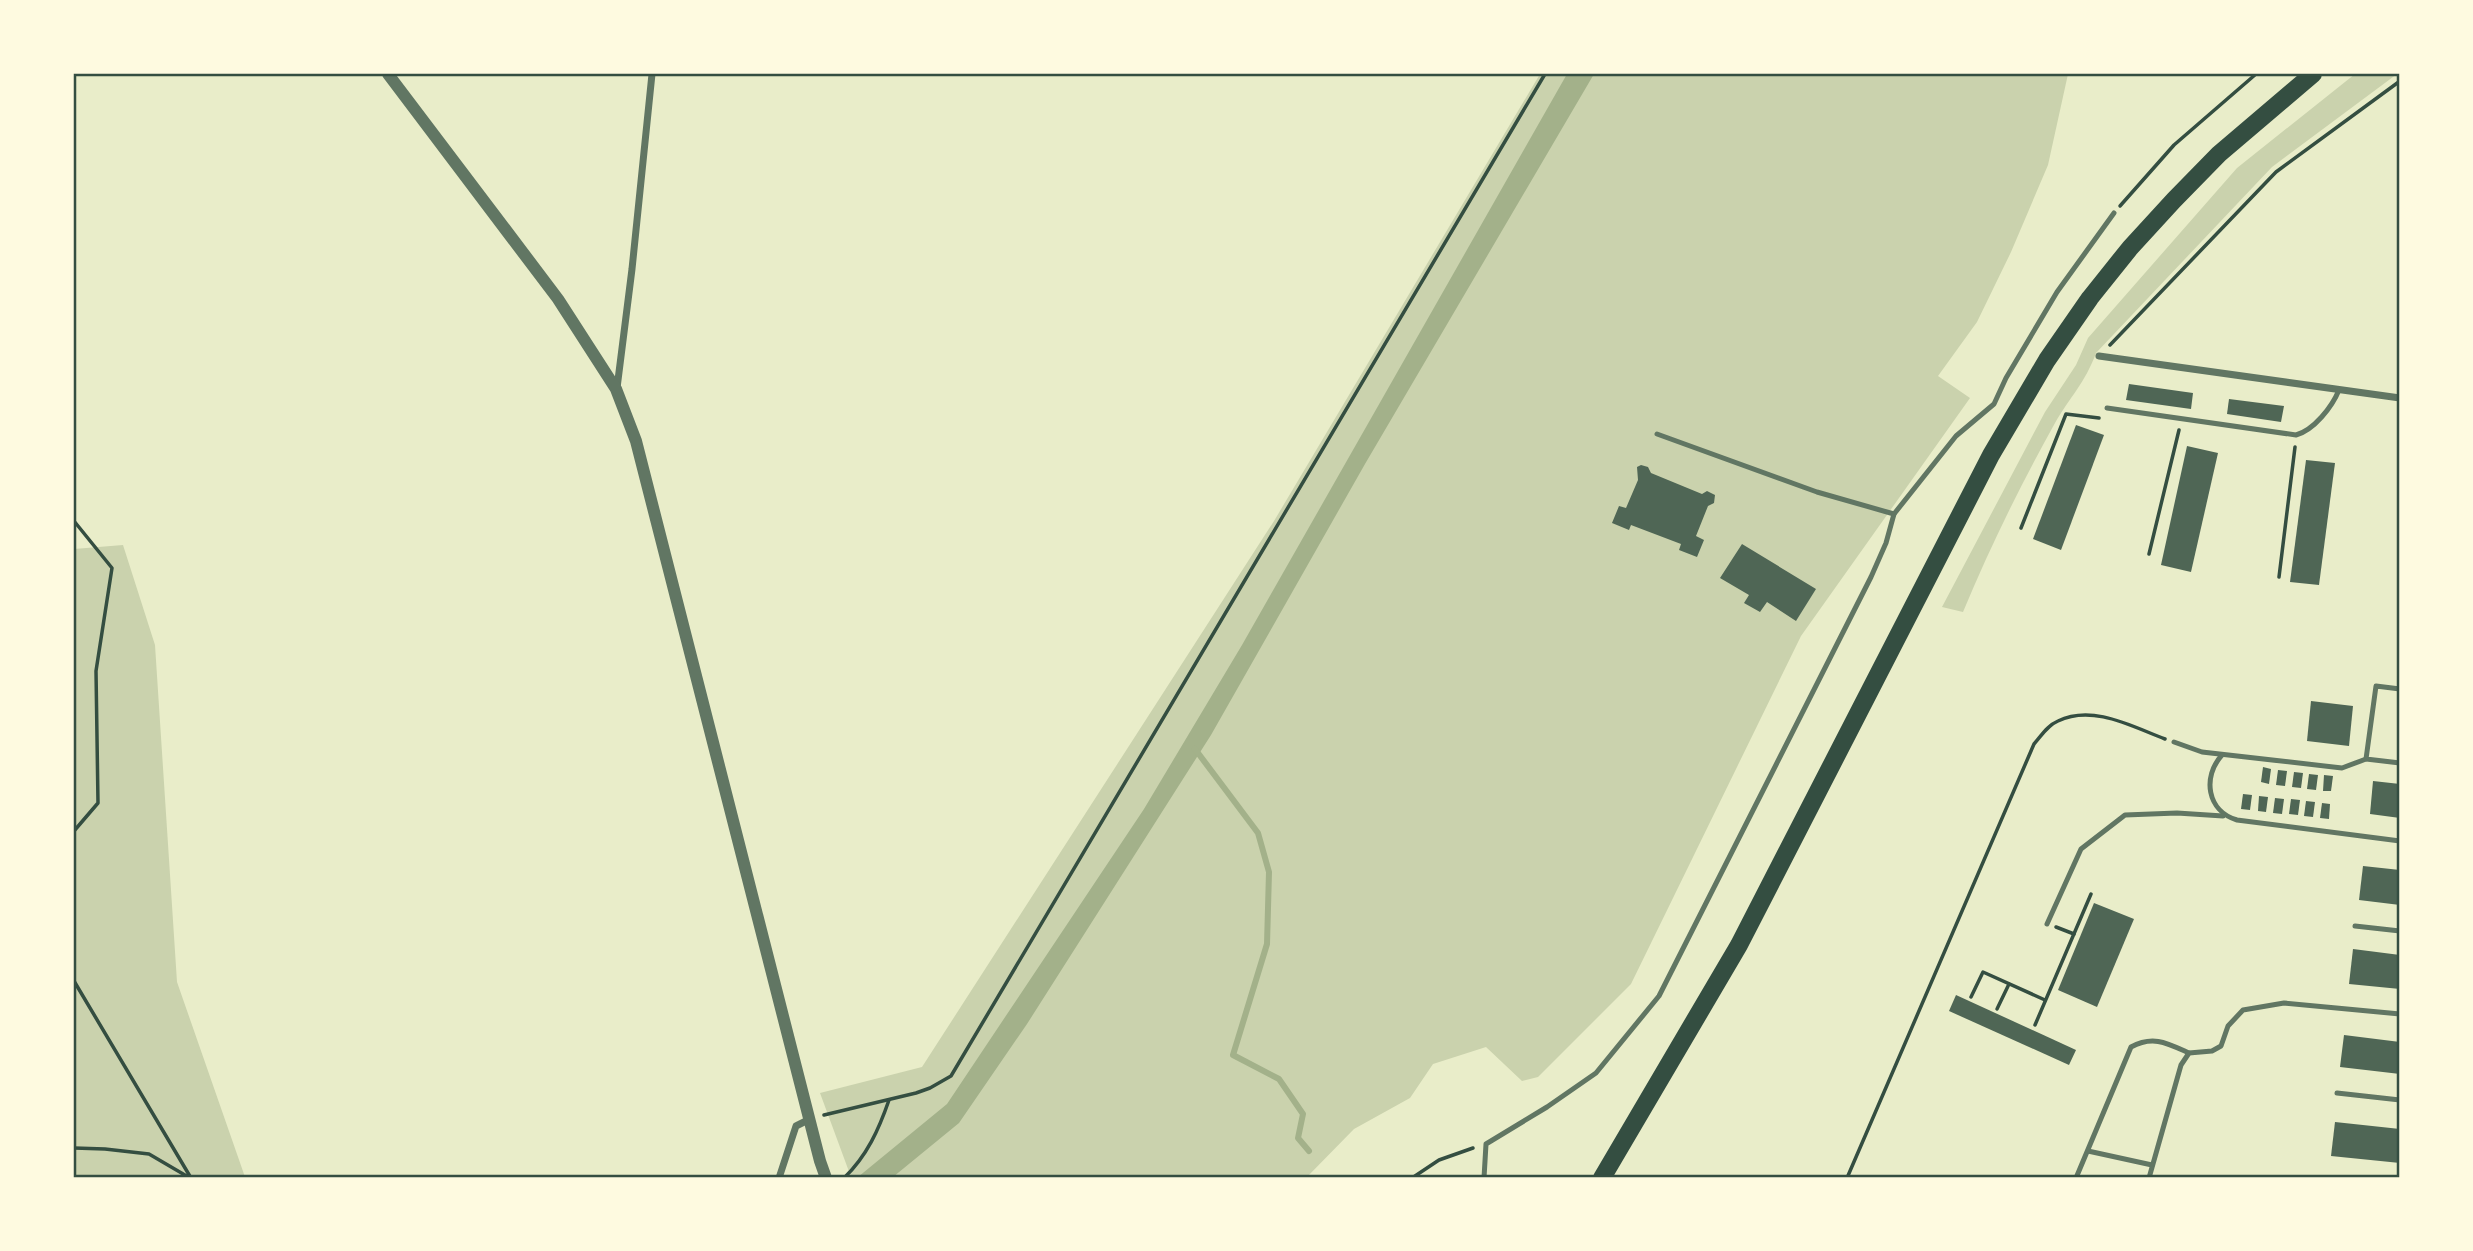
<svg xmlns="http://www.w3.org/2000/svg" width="2473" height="1251" font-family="'Fira Sans',sans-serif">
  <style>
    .green { fill: #cad2ad }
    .water { fill: #a3b18a }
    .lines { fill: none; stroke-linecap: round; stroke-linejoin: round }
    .stream { stroke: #a3b18a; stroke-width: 6 }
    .building { fill: #4f6655 }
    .path { stroke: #344e41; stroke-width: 3.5 }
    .service { stroke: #617663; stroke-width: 5 }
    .minor { stroke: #617663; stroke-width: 7 }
    .tertiary { stroke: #617663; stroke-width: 12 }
    .primary { stroke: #344e41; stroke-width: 18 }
    .neatline { fill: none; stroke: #344e41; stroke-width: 2.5 }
  </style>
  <rect width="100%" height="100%" fill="#e9edc9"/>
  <!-- green -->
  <g class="green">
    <path d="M1540 74H2068L2048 165 2011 252 1977 322 1938 376 1970 398 1801 636 1631 984 1538 1077 1522 1081 1486 1047 1433 1064 1410 1098 1354 1129 1306 1178 851 1177 820 1093 922 1067 1274 521Z"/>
    <path d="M2355 74H2397L2272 167 2096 353C2085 383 2070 397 2055 423 2021 484 1990 547 1963 612L1942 607 2045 412 2076 365 2088 338 2237 168Z"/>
    <path d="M123 545 155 645 177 982 245 1177 74 1178V549Z"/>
  </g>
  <!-- water -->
  <path class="water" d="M1567 74H1594L1365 464 1211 735 1027 1024 959 1123 893 1177H858L947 1104 1144 809 1242 645Z"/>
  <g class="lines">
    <!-- stream -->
    <path class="stream" d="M1195 749 1258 833 1269 872 1267 944 1233 1055 1279 1079 1303 1114 1298 1138 1309 1151"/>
  </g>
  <!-- building -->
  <g class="building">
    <path d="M2129 384 2193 393 2191 409 2126 400Z"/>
    <path d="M2229 399 2284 406 2281 422 2227 414Z"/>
    <path d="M2076 425 2104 435 2061 550 2033 539Z"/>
    <path d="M2187 446 2218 453 2191 572 2161 565Z"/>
    <path d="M2306 460 2335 463 2319 585 2290 582Z"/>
    <path d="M1641 465 1648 467 1651 473 1702 494 1707 491 1715 495 1714 503 1708 506 1696 536 1704 540 1697 557 1679 550 1681 544 1631 525 1629 530 1612 523 1619 506 1626 508 1638 480 1637 467Z"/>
    <path d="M1742 544 1816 589 1796 621 1767 602 1760 612 1744 603 1749 595 1720 578Z"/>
    <path d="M2311 701 2353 706 2349 746 2307 741Z"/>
    <path d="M2263 767 2271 769 2269 784 2261 782Z"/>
    <path d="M2278 770 2287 771 2285 786 2276 785Z"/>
    <path d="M2294 772 2303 773 2301 788 2292 787Z"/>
    <path d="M2309 774 2318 775 2316 790 2307 789Z"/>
    <path d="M2324 775 2333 776 2331 791H2323Z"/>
    <path d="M2373 781 2400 784V818L2370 814Z"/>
    <path d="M2243 794 2252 795 2250 810 2241 809Z"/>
    <path d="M2259 796 2268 797 2266 812 2258 811Z"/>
    <path d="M2275 798 2284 799 2282 814 2273 813Z"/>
    <path d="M2291 799 2300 800 2298 815 2289 814Z"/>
    <path d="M2306 801 2315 802 2313 817 2304 816Z"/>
    <path d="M2322 803 2330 804 2329 819 2320 818Z"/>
    <path d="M2363 866 2400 870V905L2359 900Z"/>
    <path d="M2094 903 2134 919 2097 1007 2058 990Z"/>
    <path d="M2353 949 2400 955V989L2349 984Z"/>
    <path d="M1956 995 2076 1050 2069 1065 1949 1011Z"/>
    <path d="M2344 1035 2400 1042V1074L2340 1067Z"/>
    <path d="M2335 1122 2400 1129V1163L2331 1156Z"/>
  </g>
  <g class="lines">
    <!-- path -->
    <g class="path">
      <path d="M2120 206 2174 145 2256 74"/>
      <path d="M2110 345 2276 172 2400 81"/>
      <path d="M74 521 112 568 96 671 98 803 74 831"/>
      <path d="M2021 528 2066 414 2099 418"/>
      <path d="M2149 554 2179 430"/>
      <path d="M2279 577 2295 447"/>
      <path d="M2056 927 2074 934"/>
      <path d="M74 981 191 1178"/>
      <path d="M1971 997 1983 972 2045 1000"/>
      <path d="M1997 1009 2009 984"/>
      <path d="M2035 1025 2091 894"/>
      <path d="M824 1115 916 1093 930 1088 951 1076C1148 741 1350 409 1545 74"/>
      <path d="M74 1148 105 1149 149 1154 190 1178"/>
      <path d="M844 1178C867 1156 879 1129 889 1100"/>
      <path d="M1412 1178 1439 1160 1473 1148"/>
      <path d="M1847 1178 2034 744C2041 736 2048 725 2058 721 2093 704 2133 727 2165 739"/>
    </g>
    <!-- service -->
    <g class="service">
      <path d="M2107 408 2296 435C2314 430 2332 407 2339 390"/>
      <path d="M1657 434 1817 492 1894 514"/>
      <path d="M2400 689 2376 686 2366 759 2400 763"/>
      <path d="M2174 742 2202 752 2342 768 2366 759"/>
      <path d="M2222 755C2202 777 2207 811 2237 820L2400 841"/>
      <path d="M2047 924 2081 849 2125 815 2177 813 2223 816"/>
      <path d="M2355 926 2400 931"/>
      <path d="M2337 1093 2400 1100"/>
      <path d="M2088 1151 2152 1165"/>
      <path d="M1484 1178 1486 1144 1547 1107 1596 1073 1659 996 1871 577 1886 543 1894 514 1956 436 1994 404 2006 378 2057 292 2114 213"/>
      <path d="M2076 1178 2131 1047C2153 1035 2167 1043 2189 1053"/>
      <path d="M2149 1178 2181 1065 2189 1053 2212 1051 2221 1046 2228 1026 2243 1010 2284 1003 2400 1014"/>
    </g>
    <!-- minor -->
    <g class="minor">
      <path d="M2099 356 2400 398"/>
      <path d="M617 388 632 269 652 74"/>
      <path d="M779 1178 796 1126 810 1119"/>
    </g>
    <!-- tertiary -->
    <path class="tertiary" d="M388 74 558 299 616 389 636 441 820 1161 826 1178"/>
    <!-- primary -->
    <path class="primary" d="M1602 1178 1739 945 1991 455 2047 360 2090 298 2130 248 2174 200 2219 154 2313 74"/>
  </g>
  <!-- border -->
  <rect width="2473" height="1251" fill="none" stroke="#fefae0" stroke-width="150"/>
  <rect x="75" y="75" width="2323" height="1101" class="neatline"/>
</svg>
